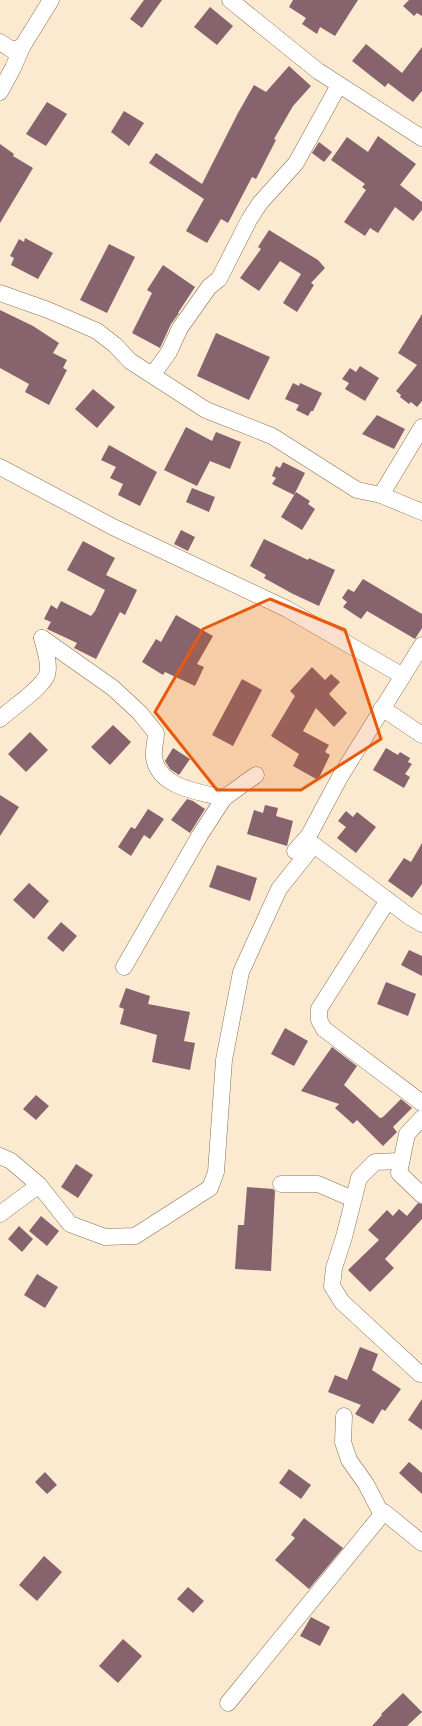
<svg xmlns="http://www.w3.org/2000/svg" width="422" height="1726" font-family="'PT Sans Narrow',sans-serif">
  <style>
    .building { fill: #87636e }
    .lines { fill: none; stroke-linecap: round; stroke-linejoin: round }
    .street-casing { stroke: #857154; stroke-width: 17 }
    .street { stroke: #fff; stroke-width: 16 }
    .marked { fill: #e8590c; fill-opacity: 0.2; stroke: #e8590c; stroke-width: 3; stroke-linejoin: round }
  </style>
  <rect width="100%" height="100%" fill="#fcead0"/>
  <!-- building -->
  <g class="building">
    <path d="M144 0H162L142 28 130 19Z"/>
    <path d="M293 0H358L335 36 320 27 317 34 302 24 306 18 289 7Z"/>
    <path d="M409 0H422V16L417 13 414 16 403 6Z"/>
    <path d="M210 7 233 26 217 45 194 27Z"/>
    <path d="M366 44 402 73 422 47V91L413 102 388 83 385 87 352 61Z"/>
    <path d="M289 66 311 86 293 106 274 139 276 140 256 179 252 177 228 223 221 219 207 243 186 231 204 199 149 163 156 153 202 184 238 113 254 85 266 92Z"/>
    <path d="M47 102 67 114 46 146 26 134Z"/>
    <path d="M124 111 144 123 129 146 111 132Z"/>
    <path d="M378 136 416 164 400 185 422 202V210L413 221 395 207 378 233 370 228 365 236 344 222 366 190 362 187 365 184 331 160 347 137 368 152Z"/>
    <path d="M319 142 332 152 324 162 312 153Z"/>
    <path d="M0 144 14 154 13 156 33 168 0 223Z"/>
    <path d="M269 230 318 260 325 268 311 283 314 285 297 312 283 303 301 274 280 261 259 291 240 278 261 249 258 247Z"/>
    <path d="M25 238 53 253 38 279 11 265 14 258 10 256 19 239 24 242Z"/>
    <path d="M109 244 135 257 107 313 80 300Z"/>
    <path d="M163 265 195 287 178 313H179L171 324 160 348 132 333 152 293 147 290Z"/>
    <path d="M0 310 33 326 59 343 53 353 67 360 63 368 67 370 49 405 25 392 29 384 0 368Z"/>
    <path d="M422 314V401L417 407 411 402 409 404 400 397 401 395 396 391 417 365 398 353Z"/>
    <path d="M216 333 270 357 249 400 197 376Z"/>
    <path d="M360 366 379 378 365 401 345 389 349 383 342 379 350 368 356 372Z"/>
    <path d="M293 383 299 386 300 383 322 393 313 411H311L308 416 296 410 299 405 285 399Z"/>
    <path d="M93 389 115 407 97 428 75 409Z"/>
    <path d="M377 415 405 429 394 449 362 434Z"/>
    <path d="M186 427 212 441 216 432 241 442 230 469 210 461 197 486 164 470Z"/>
    <path d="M109 445 157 472 140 506 118 495 123 484 110 478 116 467 101 460Z"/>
    <path d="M283 462 305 473 294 495 272 484 276 478 272 476 276 466 280 468Z"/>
    <path d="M192 488 215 497 209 512 186 502Z"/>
    <path d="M296 492 310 501 308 504 315 509 302 530 281 517Z"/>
    <path d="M181 530 195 537 188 551 174 544Z"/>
    <path d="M264 539 308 560 309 558 335 570 319 606 293 594 264 578 266 575 250 566Z"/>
    <path d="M83 541 115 558 106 575 137 590 125 615 120 612 96 659 74 648 77 643 47 629 51 622 44 619 51 605 57 609 61 601 91 616 95 611 105 590 67 570Z"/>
    <path d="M363 579 422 614V628L415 639 367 611 361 619 343 607 347 602 342 598 348 589 354 592Z"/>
    <path d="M176 615 213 636 197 664 204 667 195 686 165 672 163 675 142 662 156 639 161 642Z"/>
    <path d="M312 667 325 680 331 674 340 682 329 694 347 713 334 727 316 708 303 731 329 745 325 752 330 755 318 780 293 766 299 754 271 736 295 696 290 691Z"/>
    <path d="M242 679 262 690 233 746 212 735Z"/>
    <path d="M113 725 131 742 110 765 91 747Z"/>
    <path d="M30 732 48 750 26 772 8 754Z"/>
    <path d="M173 748 190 759 179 775 170 769 165 761Z"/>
    <path d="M386 748 398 755 400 752 410 758 408 762 412 764 405 774 410 777 404 788 373 770Z"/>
    <path d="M0 795 19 807 0 836Z"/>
    <path d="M187 799 193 801 205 809 190 833 171 820Z"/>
    <path d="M265 805 278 808 276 816 293 821 287 846 247 834 254 810 263 813Z"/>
    <path d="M148 809 164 819 150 839 144 835 131 856 118 847 131 827 135 829Z"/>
    <path d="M346 811 353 817 357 812 376 827 356 853 337 838 346 827 338 821Z"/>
    <path d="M422 843V884L412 898 388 881 404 858 411 862Z"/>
    <path d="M217 865 257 878 250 901 209 887Z"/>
    <path d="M29 883 49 901 34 919 13 900Z"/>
    <path d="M61 922 77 936 63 952 47 938Z"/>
    <path d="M409 950 422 956V976L401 965Z"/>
    <path d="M386 982 416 994 408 1016 377 1004Z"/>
    <path d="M126 988 150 996 148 1004 190 1012 184 1041 195 1043 190 1070 152 1062 157 1035 120 1024 124 1009 119 1007Z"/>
    <path d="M285 1028 308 1041 294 1066 271 1054Z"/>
    <path d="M332 1047 357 1066 344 1085 380 1118 383 1117 401 1099 412 1108 393 1127 397 1132 383 1146 357 1120 353 1124 335 1108 339 1104 301 1091Z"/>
    <path d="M36 1095 49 1106 36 1120 23 1109Z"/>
    <path d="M76 1164 93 1175 78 1198 61 1187Z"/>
    <path d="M247 1187 273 1189 275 1191 271 1271 235 1269 238 1225H244Z"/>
    <path d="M418 1203 422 1204V1219L385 1259 394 1268 370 1292 348 1270 379 1240 368 1230 387 1210 393 1216 399 1209 407 1216Z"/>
    <path d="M41 1216 59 1231 47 1246 29 1231Z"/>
    <path d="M19 1226 33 1239 22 1252 8 1239Z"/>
    <path d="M37 1274 58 1287 45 1308 24 1295Z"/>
    <path d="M360 1347 378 1354 372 1370 401 1389 385 1411 382 1409 373 1424 355 1414 361 1405 328 1392 335 1375 347 1380Z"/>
    <path d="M422 1399V1430L408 1420Z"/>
    <path d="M409 1462 422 1473V1494L399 1473Z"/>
    <path d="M289 1469 311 1485 301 1499 279 1483Z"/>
    <path d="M45 1472 57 1485 47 1494 35 1482Z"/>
    <path d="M304 1518 343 1548 309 1589 275 1560 295 1538 291 1535Z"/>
    <path d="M44 1556 62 1572 37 1601 19 1585Z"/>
    <path d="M188 1587 204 1601 193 1613 177 1599Z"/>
    <path d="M311 1617 330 1627 320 1646 300 1636Z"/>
    <path d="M123 1639 142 1656 118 1683 99 1666Z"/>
    <path d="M403 1693 422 1712 407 1726H372L382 1715 381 1714Z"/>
  </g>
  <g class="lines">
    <defs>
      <g id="street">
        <path d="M230 0 318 71 422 138"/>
        <path d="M0 42 12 50 22 47"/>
        <path d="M0 92 13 68 22 47 51 0"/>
        <path d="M0 293 48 310 97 331 115 345 130 361 206 410 272 436 357 490 381 495 422 512"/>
        <path d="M153 374 169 352 180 328 209 287 219 279 249 220 260 203 296 163 339 85"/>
        <path d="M0 467 113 527 287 609 403 676"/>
        <path d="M381 495 422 427"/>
        <path d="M42 638 113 688 140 713 156 733C156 740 153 750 154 757 158 788 200 792 224 798"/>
        <path d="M382 708 422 735"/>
        <path d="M0 719C12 708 39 690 46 677 51 668 45 648 42 638"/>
        <path d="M295 851 309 835 340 777 422 645"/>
        <path d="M388 900 319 1009V1020L324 1029 422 1103"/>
        <path d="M124 967 200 835 224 798 256 775"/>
        <path d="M422 1118 407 1134 399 1173 422 1195"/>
        <path d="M0 1156 11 1161 39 1185 70 1224 105 1237 135 1236 210 1188 216 1172 224 1060 241 972 279 889 314 845 410 917 422 924"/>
        <path d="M401 1161 375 1162 359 1178 344 1237 334 1268 332 1286 342 1302 420 1374"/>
        <path d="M281 1184H318L353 1199"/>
        <path d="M0 1214 39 1185"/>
        <path d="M344 1416 343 1442 349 1460 366 1484 382 1515"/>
        <path d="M228 1703 384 1512 422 1543"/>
      </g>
    </defs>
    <!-- street casing -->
    <use href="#street" class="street-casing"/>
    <!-- street -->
    <use href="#street" class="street"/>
  </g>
  <!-- marked area -->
  <path class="marked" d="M270 599 345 630 381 739 301 790H217L155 712 203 629Z"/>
</svg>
